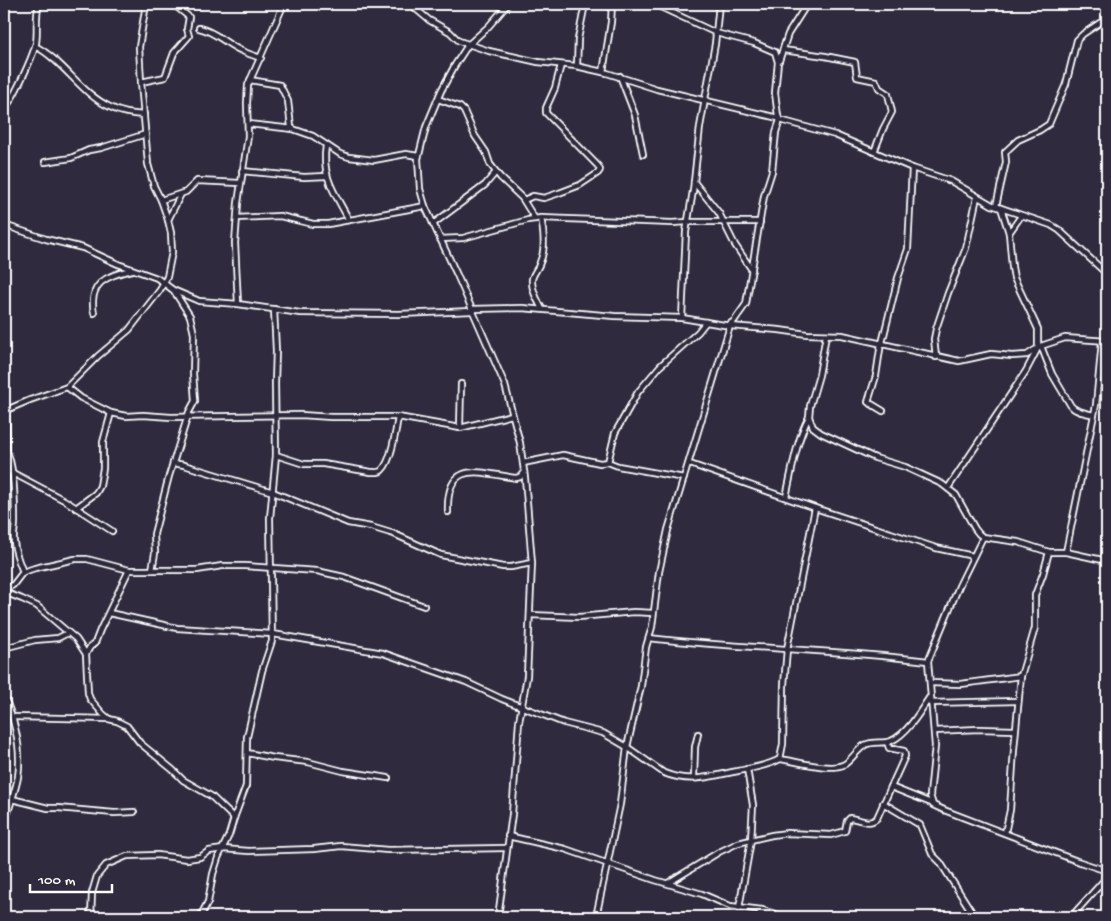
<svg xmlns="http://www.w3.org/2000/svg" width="1111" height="921" font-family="'Gochi Hand',sans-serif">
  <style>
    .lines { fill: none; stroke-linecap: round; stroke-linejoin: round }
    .minor-casing { stroke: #fff; stroke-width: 8 }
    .minor { stroke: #2f2a3d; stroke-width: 4.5 }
  </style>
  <rect width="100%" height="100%" fill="#2f2a3d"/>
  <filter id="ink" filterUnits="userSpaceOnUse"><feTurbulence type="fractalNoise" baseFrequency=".02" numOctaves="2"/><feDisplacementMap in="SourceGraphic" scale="10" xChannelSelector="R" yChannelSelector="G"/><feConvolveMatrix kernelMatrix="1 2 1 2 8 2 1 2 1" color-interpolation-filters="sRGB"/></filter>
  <g filter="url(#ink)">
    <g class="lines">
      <defs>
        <g id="minor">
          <path d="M410 4 429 20 450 32 459 41 489 51 538 62 576 66 607 73 657 89 778 118"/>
          <path d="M654 4 716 33 754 43 775 52 778 62 775 93 778 116 780 120 835 135 912 168 951 181 992 205 1051 225 1059 230 1107 274"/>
          <path d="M199 28C217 32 225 44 242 51 248 54 255 56 261 58"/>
          <path d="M35 46C64 61 80 93 110 107 121 113 132 114 144 115"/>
          <path d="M783 50 825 56 855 62 857 77 876 81 879 88 888 94 892 112 883 129 874 152"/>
          <path d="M779 61 788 34 807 4"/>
          <path d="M577 66 578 39 585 4"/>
          <path d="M603 72 611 22 612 4"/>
          <path d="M620 76 635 115 643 154"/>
          <path d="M250 80 280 85 288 101 291 127 293 129 313 136 340 154 349 157 374 160 406 154 418 156"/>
          <path d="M141 82 165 77 174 53 189 36 187 29 189 17 173 4"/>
          <path d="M438 99 460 107 464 111 475 136 486 152 490 164 500 177 522 198 535 219"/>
          <path d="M4 109C13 101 33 56 36 43 38 30 35 16 39 4"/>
          <path d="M248 124 293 129"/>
          <path d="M326 145C321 177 335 193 349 220"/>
          <path d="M45 162 71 158 89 150 101 148 146 134"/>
          <path d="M242 171 304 177 327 176"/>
          <path d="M694 182 719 213 735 245 752 270"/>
          <path d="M161 200 186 192 197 181 240 183"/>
          <path d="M524 200 533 196 544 198 559 193 580 185 598 173 600 170 598 166 546 113V108L555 88 561 65"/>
          <path d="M996 206 1006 162 1005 152 1018 140 1040 130 1049 124 1066 84 1077 40 1083 34 1107 18"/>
          <path d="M237 218 280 216 313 224H328L425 206"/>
          <path d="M541 218C544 234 546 250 539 265 537 270 533 274 532 279 531 290 538 301 542 309"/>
          <path d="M168 220 181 194"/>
          <path d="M433 224 485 185 496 172"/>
          <path d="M4 225 46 239 83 248 118 264 157 278 173 290 199 301 238 304 300 313 399 314 472 311"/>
          <path d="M1009 233 1021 216"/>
          <path d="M440 239 463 238 528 220 541 218 672 223 688 222H760"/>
          <path d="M238 304 235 243 238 203 248 136 247 103 248 85 284 4"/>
          <path d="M471 309 522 308 614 316 682 318 730 326 779 330 807 334 842 335 959 361 991 354 1012 356 1027 355 1041 346 1065 338 1107 341"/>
          <path d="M94 313C88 283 107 275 132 270"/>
          <path d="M682 318 686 232 693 191 700 127 715 44 719 4"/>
          <path d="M727 326 734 321 746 304 764 196 772 171 776 132 780 120"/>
          <path d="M826 335 819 375 810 406 809 417 813 427 821 433 875 458 905 467 942 484 956 495 975 529 979 534 983 537 1018 542 1049 552H1066L1107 561"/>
          <path d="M881 343 876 376 868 402 883 411"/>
          <path d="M882 343 898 278 908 249 912 168"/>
          <path d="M1041 346 1052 374 1071 406C1076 412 1086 413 1094 415"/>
          <path d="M936 357 934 339 936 329 948 293 966 248 977 197"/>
          <path d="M67 387 81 398 111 413 126 416 143 415 171 417 301 415 331 417H398L460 428 512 415"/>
          <path d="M4 411 30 400 67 387 98 356 129 330 160 290 167 277 172 252 171 233 168 220 161 200 154 186 148 164 141 82 139 47 146 4"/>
          <path d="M460 428 461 384"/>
          <path d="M7 452C14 467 15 505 15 522 15 529 13 535 14 542 15 553 19 562 23 572"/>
          <path d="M276 455 304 464H323L371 472C374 472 380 473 382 470 392 461 396 429 398 417"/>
          <path d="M608 462 618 466 684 478"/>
          <path d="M4 463 7 452 6 410"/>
          <path d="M173 463 184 465 273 492 348 523 371 527 394 534 441 555 503 567H511L532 563"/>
          <path d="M523 463 563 455 600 463 608 462 615 433 638 392 660 366 698 332 706 322"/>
          <path d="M690 464 815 508 936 548 973 556"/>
          <path d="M11 472 64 500 112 531"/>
          <path d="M948 488 1026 371 1038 348V329L1014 278 1012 267 1009 233 1001 208"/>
          <path d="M786 497C792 471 796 441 809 417"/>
          <path d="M76 508 96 493 100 486 103 468V442L111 413"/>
          <path d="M448 512C446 458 480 473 516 478L520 477 524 472"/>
          <path d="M983 537 959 586 928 661 935 746 930 795 933 805 944 810 1077 861 1107 871"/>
          <path d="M1066 552 1096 405 1102 341"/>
          <path d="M152 570 155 553 154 534 169 476 189 412 195 401 193 373 194 334 190 316 174 291"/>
          <path d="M4 590 13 585 23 572 35 568 75 559H87L129 570H197L222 566H245L317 571 344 577 424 606"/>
          <path d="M4 592 22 599 37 606 76 639 86 654 88 693 90 699 103 714 109 719 117 721 127 726 140 743 173 770 183 780 211 796 234 818"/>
          <path d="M109 613 177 628 273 634 383 653 466 682 502 699 564 723 603 733 627 747 664 773C691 784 712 776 738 771 752 768 768 766 780 759L783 744 784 685 787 649 815 508"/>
          <path d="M530 615 579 617 634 612 653 613"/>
          <path d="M649 638C742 649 836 649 928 661"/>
          <path d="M4 648 35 640 58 638 68 633"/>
          <path d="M86 654 90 647 95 643 100 630 129 570"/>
          <path d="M930 683 961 684 1021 676"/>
          <path d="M4 696C15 721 22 749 18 777 15 793 8 810 4 826"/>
          <path d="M930 703 1018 701"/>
          <path d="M13 717 109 719"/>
          <path d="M934 731 979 729 1015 730"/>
          <path d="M247 753 274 758 308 762 343 771 388 778"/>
          <path d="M780 759C796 761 831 772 845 764 852 759 857 750 865 745 873 741 883 744 891 741 907 734 920 712 929 698"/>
          <path d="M694 778 695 747 698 734"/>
          <path d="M891 787 931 803"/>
          <path d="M12 799 48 808H58L114 813 134 812"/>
          <path d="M883 803 920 825 932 854 940 862 975 917"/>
          <path d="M1005 833 1010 810 1014 749 1021 676 1035 628V595L1043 574 1049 552"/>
          <path d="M508 836 565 849 655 880 702 894 730 906 762 910 785 917"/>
          <path d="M668 883 719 852 738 843 772 835 787 833 831 835 845 831 847 821 850 818C860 819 869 826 877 818L905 756 904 751 889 748 887 742"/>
          <path d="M739 908 751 840 753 805 747 769"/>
          <path d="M91 917 92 893 97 876 106 865 127 856 157 855 187 859 200 857 209 851 223 849 249 851 314 849 341 846 388 850 506 848"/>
          <path d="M200 917 208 902 213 874 218 858 229 835 234 818 246 786 247 737 262 671 272 641 270 518 276 455 275 383 276 351 274 309"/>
          <path d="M498 917 512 814 519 722 527 676 532 563 525 478 520 443 505 385 457 275 425 206 420 189 418 159 426 127 441 91 455 65 468 45 488 27 508 4"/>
          <path d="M596 917 620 804 627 747 641 686 646 647 652 627 659 572 668 530 730 326"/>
          <path d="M758 917 762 910"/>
          <path d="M1071 917 1107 877"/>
        </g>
      </defs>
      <!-- minor casing -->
      <use href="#minor" class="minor-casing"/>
      <!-- minor -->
      <use href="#minor" class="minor"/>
    </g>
  </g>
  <!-- margin -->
  <rect width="1111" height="921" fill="none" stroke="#2f2a3d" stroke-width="20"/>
  <rect x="10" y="10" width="1091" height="901" fill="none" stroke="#fff" stroke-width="2" filter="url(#ink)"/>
  <!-- scale -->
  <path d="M30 884v8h82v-8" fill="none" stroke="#ffffff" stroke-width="2.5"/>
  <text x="38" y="884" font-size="15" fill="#ffffff" stroke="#2f2a3d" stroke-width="4" paint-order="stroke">100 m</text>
</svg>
